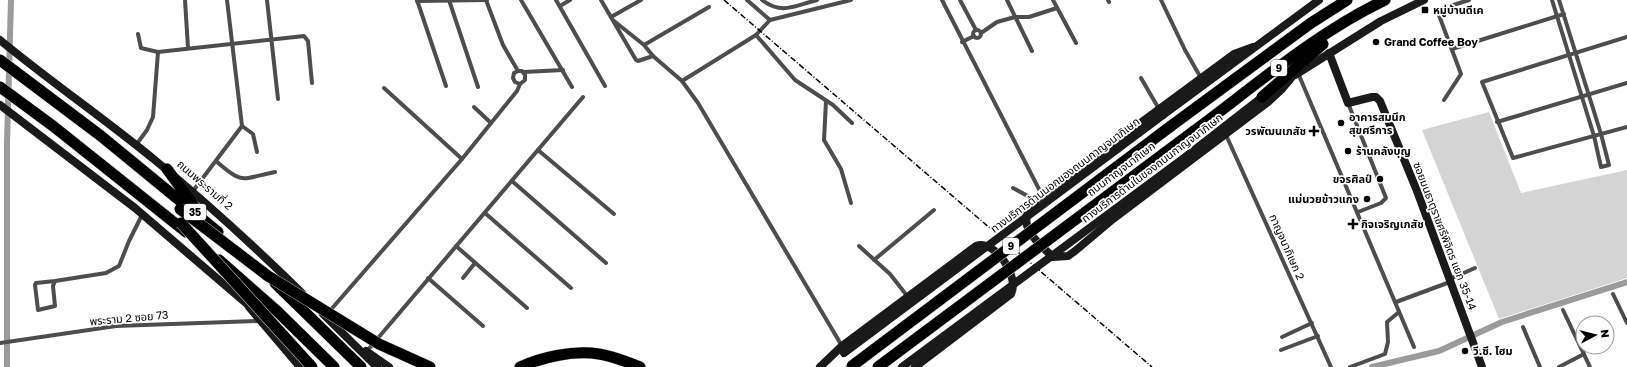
<svg xmlns="http://www.w3.org/2000/svg" width="1627" height="367" font-family="'Golos Text','Noto Sans Thai',sans-serif">
  <style>
    .green { fill: #d4d4d4 }
    .lines { fill: none; stroke-linecap: round; stroke-linejoin: round }
    .canal { stroke: #9b9b9b; stroke-width: 6 }
    .highway-casing { stroke: #dbdbdb; stroke-width: 12 }
    .street { stroke: #4d4d4d; stroke-width: 4 }
    .secondary { stroke: #1a1a1a; stroke-width: 8 }
    .highway { stroke: #000; stroke-width: 11 }
    .rail { stroke: #000; stroke-width: 1.5; stroke-dasharray: 6 2 1 2; stroke-linecap: butt }
    .highway-bridge-casing { stroke: #dbdbdb; stroke-width: 12; stroke-linecap: butt }
    .secondary-bridge { stroke: #1a1a1a; stroke-width: 8 }
    .highway-bridge { stroke: #000; stroke-width: 11 }
    .poi-dot { fill: #000; stroke: #fff; stroke-width: 1.5 }
    .labels { text-anchor: middle; stroke-width: 3.5; stroke-linejoin: round; paint-order: stroke }
    .shield { fill: #fff; stroke: #4c4c4c; stroke-width: 1 }
    .shield-label { font-size: 10px; font-weight: bold; fill: #000 }
    .poi-label { font-size: 11px; font-weight: bold; fill: #000; stroke: #fff; text-anchor: start }
    .street-label { font-size: 11px; fill: #000; stroke: #fff }
  </style>
  <rect width="100%" height="100%" fill="#fff"/>
  <!-- green -->
  <path class="green" d="M1489 112 1521 193 1627 170V278L1499 319 1422 130Z"/>
  <g class="lines">
    <!-- canal -->
    <g class="canal">
      <path d="M7 367V142L11 0"/>
      <path d="M1372 367 1439 351 1502 322 1627 282"/>
    </g>
    <defs>
      <g id="highway">
        <path d="M0 60 101 136 218 232"/>
        <path d="M0 87 53 126 186 232"/>
        <path d="M1262 97 1323 44"/>
        <path d="M1171 126 1311 23 1347 0"/>
        <path d="M1194 131C1256 85 1316 33 1385 0"/>
        <path d="M167 169 194 206"/>
        <path d="M219 260 278 312 334 367"/>
        <path d="M275 283 361 367"/>
        <path d="M520 367C543 357 573 350 599 354 613 356 627 362 640 367"/>
      </g>
    </defs>
    <!-- highway casing -->
    <use href="#highway" class="highway-casing"/>
    <!-- street -->
    <g class="street">
      <path d="M185 0 188 48"/>
      <path d="M267 0 278 99"/>
      <path d="M417 0 446 86"/>
      <path d="M449 0 478 87"/>
      <path d="M486 0 503 45 518 71H522L525 75V80L520 84 515 82 513 78 514 73 518 71"/>
      <path d="M521 0 572 87"/>
      <path d="M556 0 605 86"/>
      <path d="M601 0 636 60 638 61 653 56"/>
      <path d="M747 0 770 20 851 0"/>
      <path d="M762 0C782 15 794 6 817 0"/>
      <path d="M942 0 1042 195"/>
      <path d="M960 0 976 30"/>
      <path d="M1007 0 1032 51"/>
      <path d="M1053 0 1076 43"/>
      <path d="M1108 0 1109 2"/>
      <path d="M1161 0 1185 50 1201 78"/>
      <path d="M1552 0 1594 136 1601 167 1609 165 1601 134 1559 0"/>
      <path d="M417 1 487 0"/>
      <path d="M560 6 570 0"/>
      <path d="M611 17 641 0"/>
      <path d="M770 20 756 35 682 81 698 103 842 346"/>
      <path d="M614 21 644 45 653 56 682 81"/>
      <circle cx="977" cy="34" r="4"/>
      <path d="M981 33 997 22 1015 17H1029L1057 8"/>
      <path d="M138 34 141 48 158 52 304 36 308 41 312 83"/>
      <path d="M756 35 795 80 833 105 852 123"/>
      <path d="M1627 37 1482 82 1513 158 1627 127"/>
      <path d="M962 42 974 36"/>
      <path d="M644 45 709 7"/>
      <path d="M1452 49 1564 14"/>
      <path d="M524 72 563 70"/>
      <path d="M1298 73 1414 347"/>
      <path d="M1141 78 1159 109"/>
      <path d="M384 88 462 159"/>
      <path d="M1444 100 1461 74 1437 10 1469 0"/>
      <path d="M826 101 824 140 841 169 851 203"/>
      <path d="M1348 103 1386 198 1381 203 1358 212"/>
      <path d="M474 107 491 123"/>
      <path d="M1497 122 1627 83"/>
      <path d="M242 126 253 134 257 152"/>
      <path d="M1226 135 1331 367"/>
      <path d="M136 145 147 130 153 117 158 52"/>
      <path d="M538 150 614 214"/>
      <path d="M216 161C243 185 241 179 275 172"/>
      <path d="M512 181 606 263"/>
      <path d="M1013 188 1035 200"/>
      <path d="M193 191 242 126 227 0"/>
      <path d="M485 213 571 288"/>
      <path d="M456 246 527 308"/>
      <path d="M859 246 890 274 908 297"/>
      <path d="M874 260 934 210"/>
      <path d="M428 278 483 326"/>
      <path d="M463 278 475 263"/>
      <path d="M1450 279 1475 268"/>
      <path d="M55 281 36 283 35 285 38 310 55 306 53 286 55 281 106 273 119 266 129 241 142 215"/>
      <path d="M1613 294 1627 323"/>
      <path d="M1396 302 1450 282"/>
      <path d="M1563 310 1590 367"/>
      <path d="M328 313 462 159 517 91 520 84"/>
      <path d="M1523 327 1540 367"/>
      <path d="M1282 337 1312 323"/>
      <path d="M0 343 116 326 259 321"/>
      <path d="M1281 350 1318 336"/>
      <path d="M367 351 583 97"/>
      <path d="M1350 367 1385 354 1388 342 1387 322 1399 312"/>
      <path d="M1559 367 1584 354"/>
    </g>
    <!-- secondary -->
    <g class="secondary">
      <path d="M0 40C51 82 105 119 156 161 207 203 255 247 302 293"/>
      <path d="M1253 47 1234 54 1036 200C1013 222 1035 241 1053 257L1068 256 1075 251 1113 219 1268 102 1282 89 1292 77"/>
      <path d="M1329 53 1348 103 1372 97H1376L1380 101 1417 191 1482 367"/>
      <path d="M1295 75 1381 21 1424 0"/>
      <path d="M0 105 135 208 254 310"/>
      <path d="M1163 115 1319 0"/>
      <path d="M1188 155 1265 95"/>
      <path d="M249 307 300 367"/>
      <path d="M323 314 377 367"/>
      <path d="M366 351 389 367"/>
      <path d="M820 367 842 346 976 246C995 239 1020 277 1011 294L915 367"/>
    </g>
    <!-- highway -->
    <use href="#highway" class="highway"/>
    <!-- rail -->
    <path class="rail" d="M724 0 1152 367"/>
    <defs>
      <g id="highway-bridge">
        <path d="M180 209 268 276 379 344 430 367"/>
        <path d="M181 223 312 367"/>
        <path d="M852 366 1171 126"/>
        <path d="M878 367 1194 131"/>
      </g>
    </defs>
    <!-- highway-bridge casing -->
    <use href="#highway-bridge" class="highway-bridge-casing"/>
    <!-- secondary-bridge -->
    <g class="secondary-bridge">
      <path d="M844 353 1163 115"/>
      <path d="M902 367 1188 155"/>
    </g>
    <!-- highway-bridge -->
    <use href="#highway-bridge" class="highway-bridge"/>
  </g>
  <!-- markers -->
  <g class="poi-dot">
    <rect x="1421" y="6" width="8" height="8" rx="2"/>
    <circle cx="1376" cy="42" r="4"/>
    <circle cx="1341" cy="123" r="4"/>
    <path d="M1312 125h4v4h4v4h-4v4h-4v-4h-4v-4h4z"/>
    <circle cx="1348" cy="151" r="4"/>
    <circle cx="1380" cy="179" r="4"/>
    <circle cx="1367" cy="199" r="4"/>
    <path d="M1351 218h4v4h4v4h-4v4h-4v-4h-4v-4h4z"/>
    <circle cx="1465" cy="351" r="4"/>
  </g>
  <g class="labels">
    <!-- shield labels -->
    <g class="shield">
      <rect x="1271" y="60" width="16" height="16" rx="3"/>
      <rect x="184" y="204" width="22" height="16" rx="3"/>
      <rect x="1003" y="238" width="16" height="16" rx="3"/>
    </g>
    <g class="shield-label">
      <text x="1279" y="72">9</text>
      <text x="195" y="216">35</text>
      <text x="1011" y="250">9</text>
    </g>
    <!-- poi labels -->
    <g class="poi-label">
      <text x="1433" y="14">หมู่บ้านดีเค</text>
      <text x="1384" y="46">Grand Coffee Boy</text>
      <text x="1349" y="121">อาคารสมนึก<tspan x="1349" dy="13">สุขศรีการ</tspan></text>
      <text x="1306" y="135" text-anchor="end">วรพัฒนเภสัช</text>
      <text x="1356" y="155">ร้านคลังบุญ</text>
      <text x="1372" y="183" text-anchor="end">ขจรศิลป์</text>
      <text x="1359" y="203" text-anchor="end">แม่นวยข้าวแกง</text>
      <text x="1361" y="228">กิจเจริญเภสัช</text>
      <text x="1473" y="355">วี.ซี. โฮม</text>
    </g>
    <!-- street labels -->
    <g class="street-label">
      <text transform="translate(1152 168) rotate(-37)" y="4">ทางบริการด้านในของถนนกาญจนาภิเษก</text>
      <text transform="translate(1121 169) rotate(-37)" y="4">ถนนกาญจนาภิเษก</text>
      <text transform="translate(1065 175) rotate(-37)" y="4">ทางบริการด้านนอกของถนนกาญจนาภิเษก</text>
      <text transform="translate(205 185) rotate(41)" y="4">ถนนพระรามที่ 2</text>
      <text transform="translate(1445 236) rotate(69)" y="4">ซอยมนธาตุราชศรีพิจิตร แยก 35-14</text>
      <text transform="translate(1287 247) rotate(66)" y="4">กาญจนาภิเษก 2</text>
      <text transform="translate(129 318) rotate(-5)" y="4">พระราม 2 ซอย 73</text>
    </g>
  </g>
  <!-- north arrow -->
  <g transform="translate(1595 335) rotate(83)"><circle r="19" fill="#ffffff" stroke="#999999"/>
  <path d="M0-3L7 15L0 10L-7 15Z" fill="#000000"/>
  <text y="-6" font-size="11" font-weight="bold" text-anchor="middle" fill="#000000">N</text>
  </g>
</svg>
